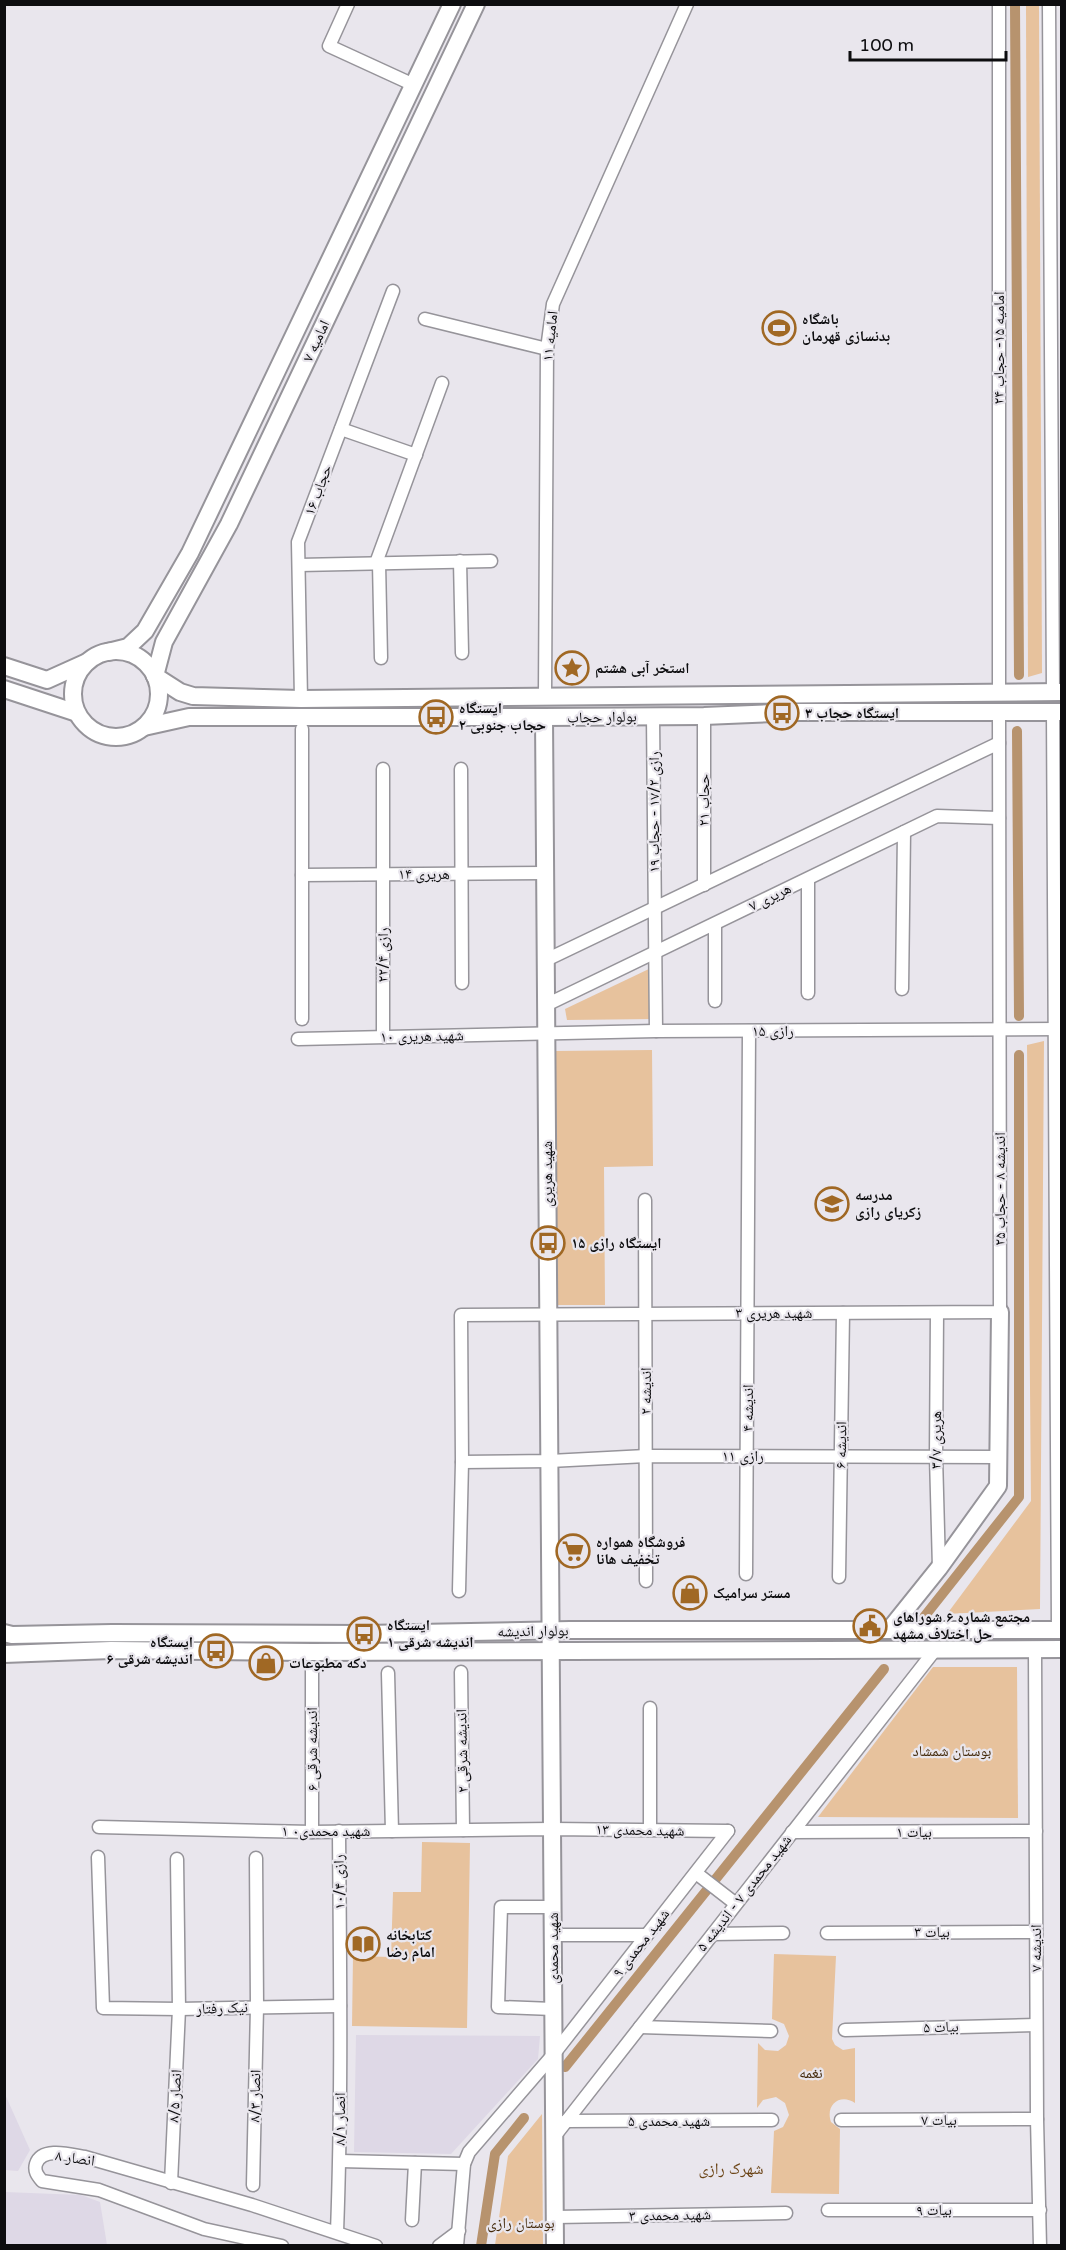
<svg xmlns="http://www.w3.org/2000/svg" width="1066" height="2250" font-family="'Varela Round','Noto Naskh Arabic',sans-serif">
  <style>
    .built { fill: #ded8e6 }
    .green { fill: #e7c29d }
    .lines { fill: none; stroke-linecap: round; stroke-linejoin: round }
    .canal { stroke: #b7936e; stroke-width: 10 }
    .street-casing { stroke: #96949a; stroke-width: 15 }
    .secondary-casing { stroke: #96949a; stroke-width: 20 }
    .street { stroke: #fff; stroke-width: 12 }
    .secondary { stroke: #fff; stroke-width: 16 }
    .labels { text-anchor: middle; stroke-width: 4.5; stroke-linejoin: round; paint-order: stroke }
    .poi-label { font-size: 15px; font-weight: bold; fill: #0d0d0f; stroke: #e9e6ed; text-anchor: start }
    .street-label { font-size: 15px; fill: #0d0d0f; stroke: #e9e6ed }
    .park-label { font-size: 15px; fill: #422809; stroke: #e9e6ed }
    .neighbourhood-label { font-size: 16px; fill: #6c4517; stroke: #e9e6ed }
  </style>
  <rect width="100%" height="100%" fill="#e9e6ed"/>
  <!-- built -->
  <g class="built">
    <path d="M356 2035 540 2036 538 2059 451 2154 354 2152Z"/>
    <path d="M4 2092 30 2150 18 2171 5 2170Z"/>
    <path d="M5 2192 81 2195 100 2202 107 2245H5Z"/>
  </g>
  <!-- green -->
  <g class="green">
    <path d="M1026 5H1039L1042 673 1028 677Z"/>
    <path d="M651 968 653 1019 567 1020 565 1009Z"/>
    <path d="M1044 1041 1040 1609 947 1614 1031 1501 1027 1045Z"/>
    <path d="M652 1050 653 1166 604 1167 605 1305H557L554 1051Z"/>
    <path d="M933 1667H1017L1018 1818 818 1817Z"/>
    <path d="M422 1842 470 1843 467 2028 352 2026 353 1956 391 1957 393 1892H421Z"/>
    <path d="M774 1954 836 1956 832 2039 835 2045 843 2050 855 2048V2103C840 2093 825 2105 831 2122L840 2129 839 2194 771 2193 774 2131 783 2127 789 2115 785 2103 776 2097 763 2100 757 2108 758 2043 765 2050 778 2051 786 2045 789 2036 784 2024 772 2019Z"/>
    <path d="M542 2114 543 2245H495L508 2156Z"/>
  </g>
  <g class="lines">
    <!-- canal -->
    <g class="canal">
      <path d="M1015 4 1019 675"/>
      <path d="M1017 731 1019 1016"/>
      <path d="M924 1617 1019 1497V1055"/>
      <path d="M565 2067 884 1669"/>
      <path d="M481 2246 495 2154 524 2118"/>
    </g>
    <defs>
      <g id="street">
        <path d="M348 4 329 46 414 85"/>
        <path d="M999 4V692"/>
        <path d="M1049 4 1053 692"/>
        <path d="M425 319 547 349"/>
        <path d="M341 429 416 455"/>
        <path d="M460 561 462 653"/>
        <path d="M376 563 442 383"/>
        <path d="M379 563 381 658"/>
        <path d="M299 565 491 561"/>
        <path d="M545 696 547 349 553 304 687 4"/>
        <path d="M301 699 298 542 393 291"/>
        <path d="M1053 712 1058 1630"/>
        <path d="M653 716 656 1031"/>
        <path d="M302 729V1019"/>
        <path d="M383 769V1037"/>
        <path d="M461 769 462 983"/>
        <path d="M302 875 545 873"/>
        <path d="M808 879V993"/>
        <path d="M704 885V716"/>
        <path d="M715 924V1001"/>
        <path d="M546 960 999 743"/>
        <path d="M902 989 904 832"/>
        <path d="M546 1005 937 816 999 818"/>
        <path d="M298 1039 656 1031 1060 1029"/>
        <path d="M645 1200 646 1581"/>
        <path d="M937 1313 936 1456 939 1568"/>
        <path d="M462 1462 550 1461 646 1456 999 1457"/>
        <path d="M746 1574 749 1031"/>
        <path d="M839 1577 843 1313"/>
        <path d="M459 1591 462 1462 461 1315 1000 1312 999 713"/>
        <path d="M1035 1650 1037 2119 1040 2246"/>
        <path d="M312 1667V1832"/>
        <path d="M461 1672 463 1830"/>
        <path d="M388 1673 392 1831"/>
        <path d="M99 1827 312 1832 552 1829 728 1831"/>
        <path d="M650 1830V1708"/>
        <path d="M792 1832 1036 1831"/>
        <path d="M98 1857 103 2008 179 2009 340 2006"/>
        <path d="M696 1873 736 1904"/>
        <path d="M552 1907H501L498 2007 553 2009"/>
        <path d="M827 1933 1036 1932"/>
        <path d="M713 1934 783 1933"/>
        <path d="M553 1935H647"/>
        <path d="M640 2027 771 2031"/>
        <path d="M845 2030 1036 2025"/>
        <path d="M841 2120 1037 2119"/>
        <path d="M566 2121 772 2120"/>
        <path d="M554 2137 935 1650"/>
        <path d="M340 2161 464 2164"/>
        <path d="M171 2183 179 2009 177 1859"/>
        <path d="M253 2185 257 2007 256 1858"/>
        <path d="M828 2210H1040"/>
        <path d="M555 2217 786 2213"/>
        <path d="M412 2220 415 2163"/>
        <path d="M337 2232C342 2098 340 1965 339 1831"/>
        <path d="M282 2246 204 2229 99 2190 42 2181C37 2175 34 2171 36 2164 42 2146 72 2155 85 2157L252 2205 376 2246"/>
        <path d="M439 2246 459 2231"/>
        <path d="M457 2246 464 2164 469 2152 553 2055 728 1831"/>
      </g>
      <g id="secondary">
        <circle cx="116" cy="694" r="43"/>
        <path d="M108 652 128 647 145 631 190 553 452 4"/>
        <path d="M4 666 47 680 87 662"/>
        <path d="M155 676 180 692 193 696 301 699 1062 692"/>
        <path d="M155 676 164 642 229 524 476 4"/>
        <path d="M4 689 77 713"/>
        <path d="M544 717 555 2246"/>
        <path d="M144 727 189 717H544L704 716 799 712H1062"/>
        <path d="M890 1629 939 1568 998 1486 1000 1312"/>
        <path d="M4 1633 12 1635 112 1633 364 1634 570 1630H1062"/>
        <path d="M4 1654 111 1650 312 1652 1062 1649"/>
      </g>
    </defs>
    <!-- street casing -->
    <use href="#street" class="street-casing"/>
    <!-- secondary casing -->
    <use href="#secondary" class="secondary-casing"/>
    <!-- street -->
    <use href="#street" class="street"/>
    <!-- secondary -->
    <use href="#secondary" class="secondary"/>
  </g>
  <!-- icons -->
  <defs>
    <symbol id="stadium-ring" viewBox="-11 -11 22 22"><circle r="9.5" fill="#e9e6ed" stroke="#a06824" stroke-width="1.5"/><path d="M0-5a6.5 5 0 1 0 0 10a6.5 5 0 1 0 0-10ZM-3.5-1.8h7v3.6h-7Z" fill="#a06824"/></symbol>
    <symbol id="sight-ring" viewBox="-11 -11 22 22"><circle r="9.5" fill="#e9e6ed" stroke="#a06824" stroke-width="1.5"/><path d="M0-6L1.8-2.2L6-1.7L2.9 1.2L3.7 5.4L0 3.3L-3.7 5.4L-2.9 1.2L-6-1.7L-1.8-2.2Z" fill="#a06824"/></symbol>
    <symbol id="bus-ring" viewBox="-11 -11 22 22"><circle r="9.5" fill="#e9e6ed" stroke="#a06824" stroke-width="1.5"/><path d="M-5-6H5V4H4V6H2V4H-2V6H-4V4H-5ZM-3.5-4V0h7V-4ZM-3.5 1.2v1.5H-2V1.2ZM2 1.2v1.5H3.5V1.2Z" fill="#a06824"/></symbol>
    <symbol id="school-ring" viewBox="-11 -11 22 22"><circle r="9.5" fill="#e9e6ed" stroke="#a06824" stroke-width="1.5"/><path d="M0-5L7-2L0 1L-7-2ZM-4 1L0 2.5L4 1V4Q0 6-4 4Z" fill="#a06824"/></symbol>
    <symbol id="supermarket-ring" viewBox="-11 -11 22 22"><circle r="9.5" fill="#e9e6ed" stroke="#a06824" stroke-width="1.5"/><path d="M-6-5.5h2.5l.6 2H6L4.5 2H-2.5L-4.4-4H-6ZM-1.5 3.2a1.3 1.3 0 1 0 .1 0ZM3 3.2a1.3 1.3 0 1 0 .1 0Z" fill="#a06824"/></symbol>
    <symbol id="shop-ring" viewBox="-11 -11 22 22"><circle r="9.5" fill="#e9e6ed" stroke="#a06824" stroke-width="1.5"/><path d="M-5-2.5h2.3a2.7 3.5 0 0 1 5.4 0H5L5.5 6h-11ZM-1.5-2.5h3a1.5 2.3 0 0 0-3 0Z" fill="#a06824"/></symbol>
    <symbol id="civic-ring" viewBox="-11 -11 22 22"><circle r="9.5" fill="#e9e6ed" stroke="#a06824" stroke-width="1.5"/><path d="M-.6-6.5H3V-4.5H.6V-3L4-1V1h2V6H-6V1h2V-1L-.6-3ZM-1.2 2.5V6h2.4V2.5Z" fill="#a06824"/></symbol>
    <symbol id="library-ring" viewBox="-11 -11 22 22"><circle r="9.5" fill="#e9e6ed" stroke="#a06824" stroke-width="1.5"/><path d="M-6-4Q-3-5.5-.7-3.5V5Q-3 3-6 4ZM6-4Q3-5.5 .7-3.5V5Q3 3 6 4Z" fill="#a06824"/></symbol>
  </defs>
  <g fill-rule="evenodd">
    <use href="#stadium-ring" x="760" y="309" width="38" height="38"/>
    <use href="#sight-ring" x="553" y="649" width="38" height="38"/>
    <use href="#bus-ring" x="763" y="694" width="38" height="38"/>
    <use href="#bus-ring" x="417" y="698" width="38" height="38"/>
    <use href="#school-ring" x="813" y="1185" width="38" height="38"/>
    <use href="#bus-ring" x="529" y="1224" width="38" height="38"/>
    <use href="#supermarket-ring" x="554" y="1532" width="38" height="38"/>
    <use href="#shop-ring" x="671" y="1574" width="38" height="38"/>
    <use href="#civic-ring" x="851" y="1607" width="38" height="38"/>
    <use href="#bus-ring" x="345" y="1615" width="38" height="38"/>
    <use href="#bus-ring" x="197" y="1632" width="38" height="38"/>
    <use href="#shop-ring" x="247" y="1644" width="38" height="38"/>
    <use href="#library-ring" x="344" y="1925" width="38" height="38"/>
  </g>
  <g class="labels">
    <!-- poi labels -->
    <g class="poi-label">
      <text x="802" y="324">باشگاه<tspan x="802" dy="17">بدنسازی قهرمان</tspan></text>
      <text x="595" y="673">استخر آبی هشتم</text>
      <text x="459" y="713">ایستگاه<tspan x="459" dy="17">حجاب جنوبی ۲</tspan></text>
      <text x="805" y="718">ایستگاه حجاب ۳</text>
      <text x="855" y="1200">مدرسه<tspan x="855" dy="17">زکریای رازی</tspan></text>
      <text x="571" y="1248">ایستگاه رازی ۱۵</text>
      <text x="596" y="1547">فروشگاه همواره<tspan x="596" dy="17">تخفیف هانا</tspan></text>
      <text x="713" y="1598">مستر سرامیک</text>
      <text x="893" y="1622">مجتمع شماره ۶ شوراهای<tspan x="893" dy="17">حل اختلاف مشهد</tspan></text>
      <text x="387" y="1630">ایستگاه<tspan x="387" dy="17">اندیشه شرقی ۱</tspan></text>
      <text x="193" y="1647" text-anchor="end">ایستگاه<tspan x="193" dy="17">اندیشه شرقی ۶</tspan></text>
      <text x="289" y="1668">دکه مطبوعات</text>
      <text x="386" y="1940">کتابخانه<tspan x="386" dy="17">امام رضا</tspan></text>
    </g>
    <!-- street labels -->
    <g class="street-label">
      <text transform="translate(550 336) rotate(-84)" y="5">امامیه ۱۱</text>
      <text transform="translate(316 341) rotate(-65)" y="5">امامیه ۷</text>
      <text transform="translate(999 348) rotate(-90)" y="5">امامیه ۱۵- حجاب ۲۴</text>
      <text transform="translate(318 490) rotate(-69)" y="5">حجاب ۱۶</text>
      <text transform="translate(602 717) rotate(-1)" y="5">بولوار حجاب</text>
      <text transform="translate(704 800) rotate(-90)" y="5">حجاب ۲۱</text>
      <text transform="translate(654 812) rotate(-90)" y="5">رازی ۱۷/۲ - حجاب ۱۹</text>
      <text x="424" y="879">هریری ۱۴</text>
      <text transform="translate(770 897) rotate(-26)" y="5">هریری ۷</text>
      <text transform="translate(383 955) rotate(-90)" y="5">رازی ۲۲/۴</text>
      <text x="773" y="1036">رازی ۱۵</text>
      <text transform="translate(422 1036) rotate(-1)" y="5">شهید هریری ۱۰</text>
      <text transform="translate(547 1174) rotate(-90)" y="5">شهید هریری</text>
      <text transform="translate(1000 1189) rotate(-90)" y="5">اندیشه ۸ - حجاب ۲۵</text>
      <text x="774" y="1318">شهید هریری ۳</text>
      <text transform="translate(646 1391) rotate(-90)" y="5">اندیشه ۲</text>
      <text transform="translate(748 1408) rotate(-90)" y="5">اندیشه ۴</text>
      <text transform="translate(936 1440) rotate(-90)" y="5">هریری ۳/۷</text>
      <text transform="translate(841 1445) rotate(-89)" y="5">اندیشه ۶</text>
      <text x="743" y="1461">رازی ۱۱</text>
      <text transform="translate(533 1631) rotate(-1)" y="5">بولوار اندیشه</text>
      <text transform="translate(312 1749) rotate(-90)" y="5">اندیشه شرقی ۶</text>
      <text transform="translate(462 1751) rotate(-91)" y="5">اندیشه شرقی ۲</text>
      <text transform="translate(640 1830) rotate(1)" y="5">شهید محمدی ۱۳</text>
      <text x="326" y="1836">شهید محمدی۰ ۱</text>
      <text x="914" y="1837">بیات ۱</text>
      <text transform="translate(339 1882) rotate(-91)" y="5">رازی ۱۰/۴</text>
      <text transform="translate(744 1893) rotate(-52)" y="5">شهید محمدی ۷ - اندیشه ۵</text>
      <text x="932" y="1937">بیات ۳</text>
      <text transform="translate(641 1943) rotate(-52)" y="5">شهید محمدی ۹</text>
      <text transform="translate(553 1948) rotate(-90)" y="5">شهید محمدی</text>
      <text transform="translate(1036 1948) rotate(-90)" y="5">اندیشه ۷</text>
      <text transform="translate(222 2008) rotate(-2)" y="5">نیک رفتار</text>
      <text transform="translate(941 2027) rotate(-2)" y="5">بیات ۵</text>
      <text transform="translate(175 2096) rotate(-87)" y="5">انصار ۸/۵</text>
      <text transform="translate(255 2096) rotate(-89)" y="5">انصار ۸/۳</text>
      <text transform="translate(340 2119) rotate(-90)" y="5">انصار ۸/۱</text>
      <text x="939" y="2125">بیات ۷</text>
      <text x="669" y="2126">شهید محمدی ۵</text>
      <text transform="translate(75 2158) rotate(8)" y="5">انصار ۸</text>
      <text x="934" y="2215">بیات ۹</text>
      <text transform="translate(670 2215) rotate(-1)" y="5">شهید محمدی ۳</text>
    </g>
    <!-- park labels -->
    <g class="park-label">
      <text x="952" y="1756">بوستان شمشاد</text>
      <text x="811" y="2078">نغمه</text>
      <text x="521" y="2228">بوستان رازی</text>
    </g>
    <!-- neighbourhood labels -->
    <g class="neighbourhood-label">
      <text x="731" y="2174">شهرک رازی</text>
    </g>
  </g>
  <!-- border -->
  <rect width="1066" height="2250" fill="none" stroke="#0d0d0f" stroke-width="12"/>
  <!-- scale -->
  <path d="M850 51v9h156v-9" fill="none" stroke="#0d0d0f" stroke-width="3"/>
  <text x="859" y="51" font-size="18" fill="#0d0d0f" stroke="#e9e6ed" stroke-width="4.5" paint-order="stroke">100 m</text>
</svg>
